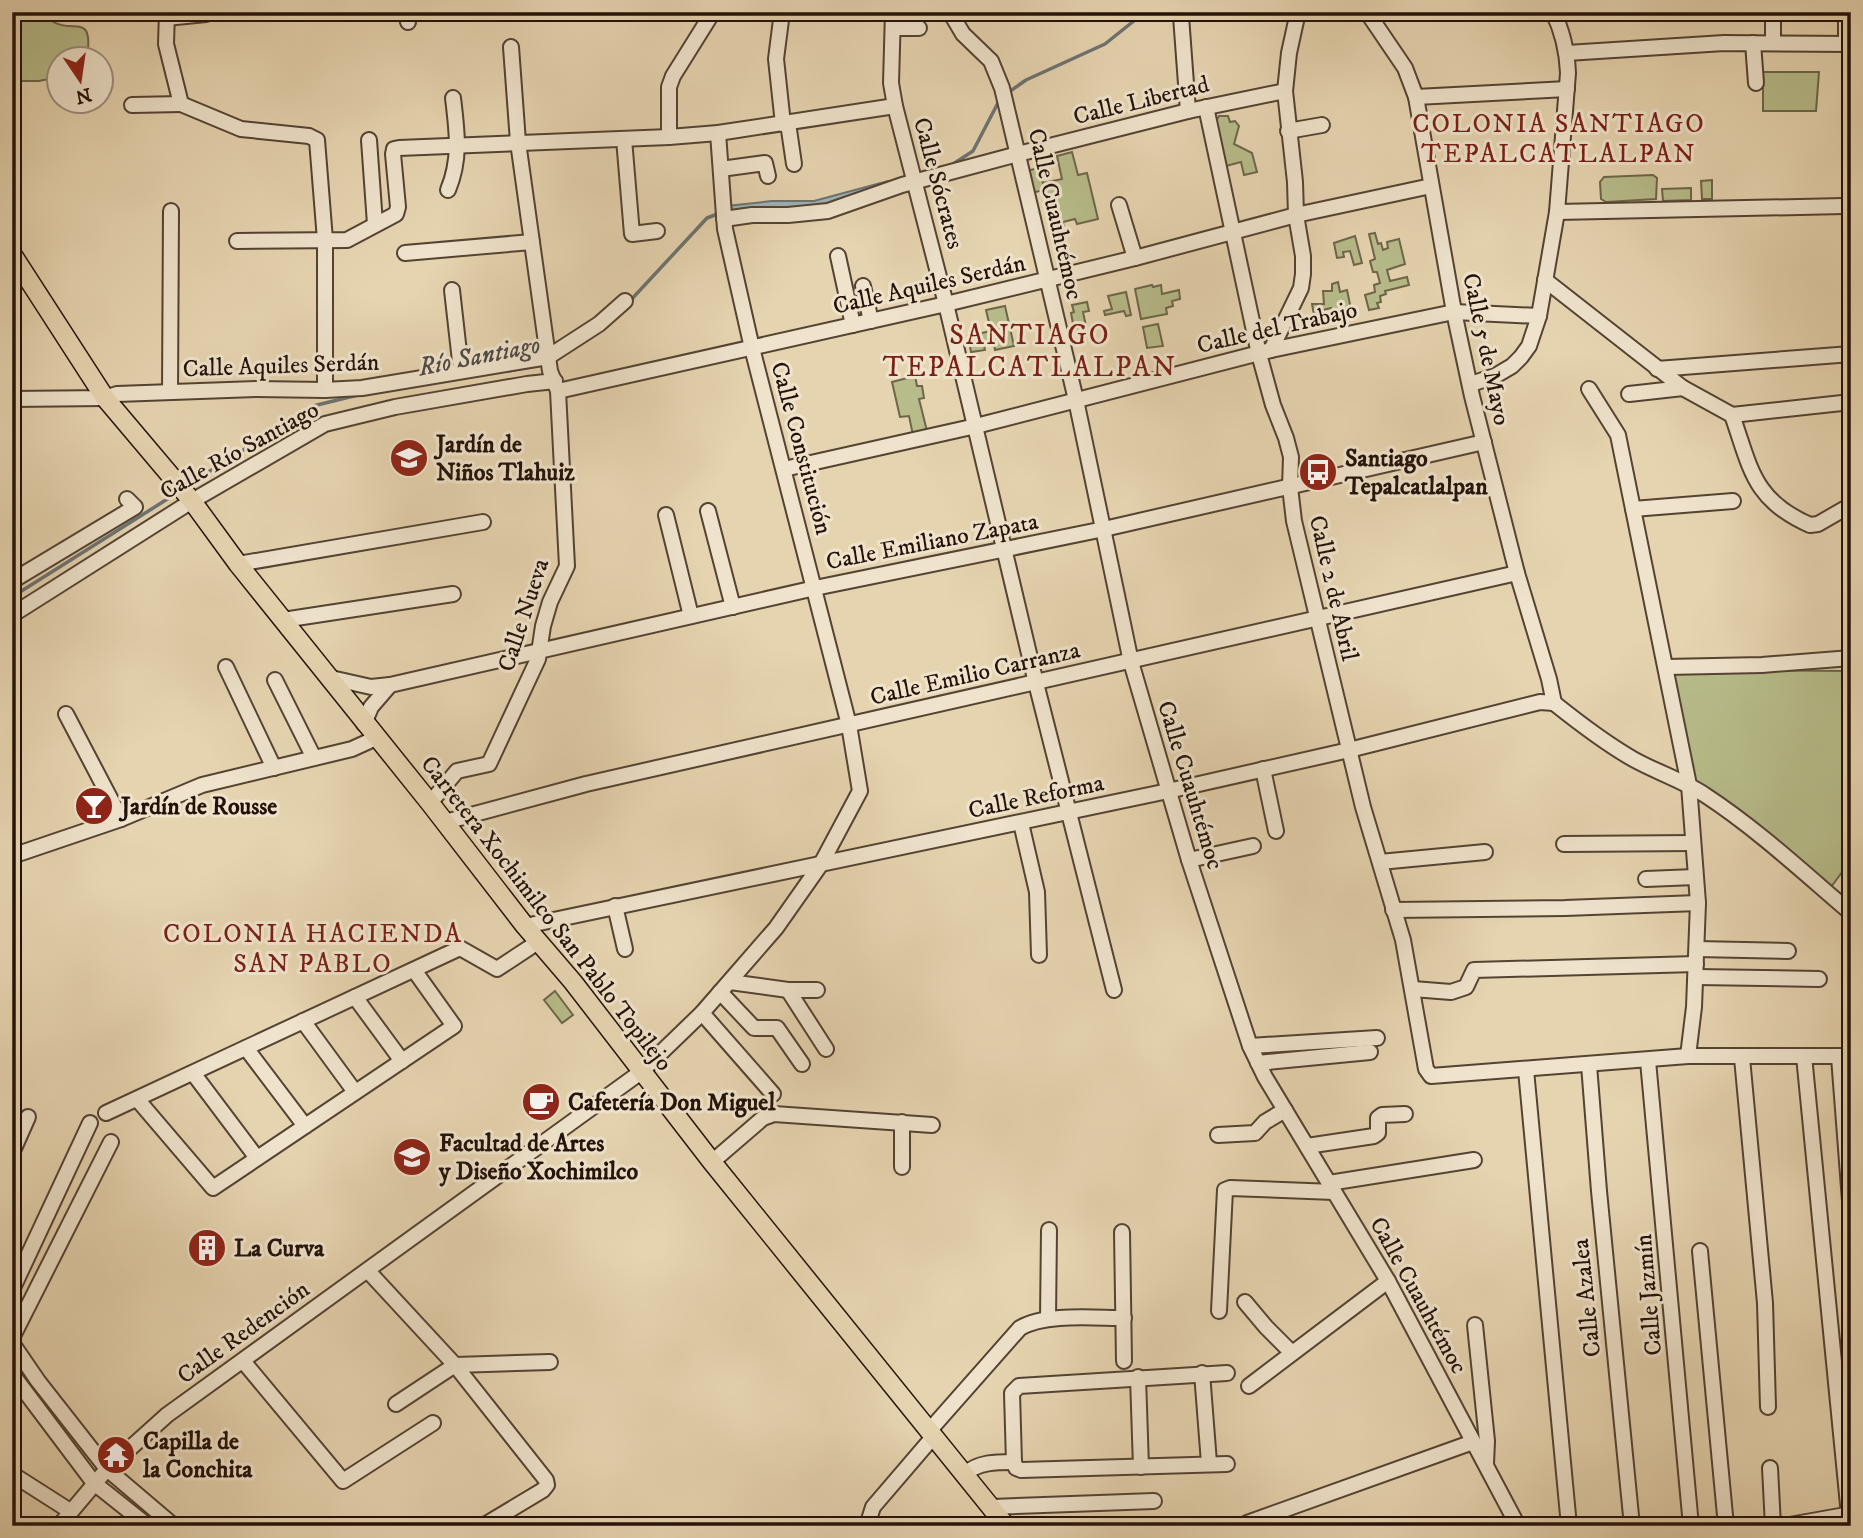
<svg xmlns="http://www.w3.org/2000/svg" width="1863" height="1538" font-family="'IM FELL DW Pica',serif">
  <style>
    .green { fill: #b7bc8a; stroke: #6d664a; stroke-width: 2 }
    .water { fill: #9db5b8; stroke: #6c7372; stroke-width: 2 }
    .lines { fill: none; stroke-linecap: round; stroke-linejoin: round }
    .stream { stroke: #6c7372; stroke-width: 3.5 }
    .minor-casing { stroke: #544233; stroke-width: 18 }
    .major-casing { stroke: #231109; stroke-width: 21 }
    .minor { stroke: #efe3cc; stroke-width: 14 }
    .major { stroke: #e6d4b0; stroke-width: 18 }
    .labels { text-anchor: middle; stroke-width: 6; stroke-linejoin: round; paint-order: stroke }
    .street-label { font-size: 24px; fill: #231109; stroke: #efe3cc }
    .poi-label { font-size: 24px; font-weight: bold; fill: #231109; stroke: #efe3cc; text-anchor: start }
    .neighbourhood-label { font-size: 26px; letter-spacing: 2px; fill: #7a1f14; stroke: #efe3cc }
    .water-label { font-size: 26px; font-style: italic; fill: #4e4a46; stroke: #efe3cc }
    .quarter-label { font-size: 28px; letter-spacing: 2px; fill: #7a1f14; stroke: #efe3cc }
  </style>
  <rect width="100%" height="100%" fill="#e6d4b0"/>
  <filter id="stains"><feTurbulence type="fractalNoise" baseFrequency=".00286" numOctaves="4"/><feColorMatrix values="0 0 0 0 .2 0 0 0 0 .09 0 0 0 0 .02 0 0 0 .5 -.17"/></filter>
  <radialGradient id="worn" r=".72"><stop offset=".6" stop-color="#630" stop-opacity="0"/><stop offset="1" stop-color="#630" stop-opacity=".3"/></radialGradient>
  <!-- green -->
  <g class="green">
    <path d="M12 12H49L50 20C73 36 94 9 87 59L60 60 59 77 39 81H12Z"/>
    <path d="M1763 72H1819L1816 111H1763Z"/>
    <path d="M1219 116H1228L1230 122 1235 121 1239 126 1234 144 1252 153 1257 172 1244 175 1241 162 1222 167 1214 124Z"/>
    <path d="M1072 152 1078 175 1087 173 1098 219 1077 224 1075 219 1063 222 1064 227 1053 230 1044 190 1031 193 1026 171 1039 168 1043 183 1062 179 1057 156Z"/>
    <path d="M1653 175 1657 178 1656 199 1606 202 1601 199 1600 182 1604 177Z"/>
    <path d="M1712 180V199H1702L1701 181Z"/>
    <path d="M1691 188V200L1663 201 1662 189Z"/>
    <path d="M1375 233 1378 244 1381 243 1383 250 1388 248 1387 242 1399 239 1405 264 1387 270 1390 281 1407 277 1409 285 1385 291 1386 294 1380 296 1381 302 1377 303 1379 308 1369 310 1365 295 1375 292 1374 285 1380 283 1377 272H1373L1370 261 1375 259 1369 234Z"/>
    <path d="M1355 236 1362 263 1354 265 1350 251 1343 252 1344 257 1337 258 1334 243Z"/>
    <path d="M1338 282 1340 292 1347 290 1351 309 1333 313 1331 308 1319 311 1322 325 1316 326 1312 304H1324L1323 291H1332V284Z"/>
    <path d="M1152 285 1153 287 1161 285 1162 294 1179 290 1180 299 1172 301 1173 306 1166 308 1167 314 1141 319 1135 289Z"/>
    <path d="M1126 292 1131 315 1126 316 1124 311 1105 315 1104 311 1112 309 1108 296Z"/>
    <path d="M1087 302 1089 311 1083 312 1086 326 1074 329 1071 313 1074 312 1072 305Z"/>
    <path d="M1005 306 1014 346 995 350 993 340 983 342 985 350 971 352 968 336 991 331 986 310Z"/>
    <path d="M1158 324 1163 346 1147 348 1143 327Z"/>
    <path d="M915 376 917 386H922L924 398 919 399 927 431 913 435 909 416 900 417 892 382Z"/>
    <path d="M1672 670 1851 671V860L1831 887 1690 779Z"/>
    <path d="M555 991 573 1015 562 1023 544 1000Z"/>
  </g>
  <!-- water -->
  <path class="water" d="M888 181 895 183 819 207 727 214V206L772 201H814Z"/>
  <g class="lines">
    <!-- stream -->
    <g class="stream">
      <path d="M1006 94 1026 80 1105 44 1145 12"/>
      <path d="M950 166 973 151 1000 99"/>
      <path d="M629 302 707 218 720 213"/>
      <path d="M553 362 610 323"/>
      <path d="M508 371 542 365"/>
      <path d="M191 483 313 406 362 394"/>
      <path d="M12 597 169 498"/>
    </g>
    <defs>
      <g id="minor">
        <path d="M167 12 166 44 181 104 241 129 309 136 317 140 325 240V390"/>
        <path d="M406 12 408 22"/>
        <path d="M782 12 776 59 783 124"/>
        <path d="M893 12 891 83 895 106 946 304 1036 683 1114 990"/>
        <path d="M950 12 963 34 991 61 1002 88 1076 400 1131 662 1189 860 1250 1046 1265 1077 1388 1281 1518 1526"/>
        <path d="M1367 12 1405 68 1416 97 1454 312 1472 396 1517 573 1549 679 1554 703"/>
        <path d="M1181 16 1188 111"/>
        <path d="M166 18 206 14"/>
        <path d="M894 28H919"/>
        <path d="M1753 43 1756 83"/>
        <path d="M1773 43V12"/>
        <path d="M1846 44V12"/>
        <path d="M511 47 518 142 548 357 599 324 625 301"/>
        <path d="M1567 53 1724 43 1851 44"/>
        <path d="M1416 97 1567 89"/>
        <path d="M132 105 181 104"/>
        <path d="M1206 107 1259 354 1273 405 1286 438 1291 457 1290 487 1294 521 1363 807 1403 940 1426 1069 1431 1076 1688 1056H1851"/>
        <path d="M788 123 794 164"/>
        <path d="M1288 131 1322 125"/>
        <path d="M669 137V87L673 76 713 12"/>
        <path d="M624 139 632 234 657 231"/>
        <path d="M369 140 375 224"/>
        <path d="M721 169 765 163 768 176"/>
        <path d="M448 190C461 159 457 131 453 98"/>
        <path d="M1119 205 1135 258"/>
        <path d="M1557 212 1844 206"/>
        <path d="M724 219 752 215H788L828 211 902 185 1018 154 1188 111 1285 91"/>
        <path d="M237 241 347 240 396 214 398 207 393 154 394 149 399 148 669 137 718 133 895 106"/>
        <path d="M405 253 532 242"/>
        <path d="M838 256 853 325"/>
        <path d="M1545 280 1683 388 1732 415C1751 469 1753 500 1810 525L1818 524 1851 505"/>
        <path d="M863 286 871 321"/>
        <path d="M452 290 461 370"/>
        <path d="M1271 350 1301 288 1303 274V256L1296 215 1295 182 1285 91 1289 53 1298 12"/>
        <path d="M1657 369 1851 354"/>
        <path d="M1471 384 1495 376 1512 366 1521 357 1529 346 1539 316 1557 212 1568 73C1567 51 1563 32 1553 12"/>
        <path d="M1589 389 1618 435 1689 785 1698 903 1694 1007 1688 1056"/>
        <path d="M558 391 946 304 1135 258 1296 215 1431 186"/>
        <path d="M170 392 171 211"/>
        <path d="M1629 394 1683 388"/>
        <path d="M12 399 105 398 117 394 256 389 325 390 362 388 548 357 550 371 558 391 567 566 550 602 543 626 538 659 489 764 457 771 430 803"/>
        <path d="M1732 415 1851 402"/>
        <path d="M784 469 976 426 1271 350 1454 312 1539 316"/>
        <path d="M1633 509 1733 501"/>
        <path d="M708 511 733 607"/>
        <path d="M666 515 691 616"/>
        <path d="M238 564 483 522"/>
        <path d="M12 581 135 507 127 499"/>
        <path d="M12 615 192 501 325 424 395 407 527 384 555 381"/>
        <path d="M283 620 453 594"/>
        <path d="M226 667 274 768"/>
        <path d="M1666 667 1762 665 1851 658"/>
        <path d="M331 678 371 687 390 685 815 588 1104 529 1484 442"/>
        <path d="M275 680 314 758"/>
        <path d="M1554 703C1579 723 1605 743 1633 759 1656 772 1682 780 1705 795 1757 829 1803 872 1851 913"/>
        <path d="M66 714 121 819"/>
        <path d="M364 724 371 707 390 685"/>
        <path d="M1263 769 1276 831"/>
        <path d="M445 822 586 784 1517 573"/>
        <path d="M1021 823 1037 892 1039 955"/>
        <path d="M1564 844 1693 843"/>
        <path d="M12 856 121 819 202 785 352 749 376 738"/>
        <path d="M1189 860 1253 846"/>
        <path d="M1380 862 1485 852"/>
        <path d="M1646 879 1695 877"/>
        <path d="M615 906 625 949"/>
        <path d="M1393 910 1565 908 1698 903"/>
        <path d="M525 926 1168 791 1349 750 1540 702 1554 703"/>
        <path d="M1697 949 1788 951"/>
        <path d="M1696 977 1819 979"/>
        <path d="M730 982 788 990H817"/>
        <path d="M1413 989 1451 992 1466 987 1474 970 1696 964"/>
        <path d="M788 990 826 1049"/>
        <path d="M720 992 754 1028H777L802 1064"/>
        <path d="M355 997 402 1061"/>
        <path d="M702 1013 773 1094"/>
        <path d="M303 1021 355 1092"/>
        <path d="M1250 1046 1377 1038"/>
        <path d="M246 1048 305 1126"/>
        <path d="M1804 1056 1849 1515"/>
        <path d="M1839 1057 1851 1214"/>
        <path d="M1742 1058 1765 1303 1768 1407"/>
        <path d="M1648 1061 1691 1526"/>
        <path d="M1258 1063 1370 1052"/>
        <path d="M1589 1065 1599 1191 1632 1526"/>
        <path d="M1526 1070 1569 1526"/>
        <path d="M193 1073 257 1158"/>
        <path d="M137 1099 213 1188 454 1026 414 970"/>
        <path d="M106 1113 460 948 497 969 538 942"/>
        <path d="M1218 1135 1255 1133 1265 1122 1285 1110"/>
        <path d="M1307 1146 1374 1136 1378 1133V1118L1382 1115 1405 1114"/>
        <path d="M12 1153 28 1117"/>
        <path d="M712 1162 763 1118 774 1114 932 1125"/>
        <path d="M902 1167V1122"/>
        <path d="M1329 1183 1474 1160"/>
        <path d="M1122 1232 1124 1361"/>
        <path d="M1700 1251 1726 1526"/>
        <path d="M368 1271 455 1365 546 1480 547 1485 543 1490 483 1526"/>
        <path d="M12 1290 90 1123"/>
        <path d="M1245 1302 1266 1327 1291 1352"/>
        <path d="M1219 1311 1225 1190 1230 1188 1334 1192"/>
        <path d="M1048 1319 1049 1230"/>
        <path d="M1475 1325 1487 1441 1486 1464"/>
        <path d="M12 1338 111 1142"/>
        <path d="M12 1343 38 1381 107 1469 174 1526"/>
        <path d="M243 1361 343 1481 433 1423"/>
        <path d="M1202 1373 1209 1463"/>
        <path d="M1227 1373 1019 1386 1012 1393 1014 1462 1016 1468 1021 1470 1227 1464"/>
        <path d="M12 1374 94 1483 148 1526"/>
        <path d="M1138 1377 1141 1467"/>
        <path d="M1249 1386 1388 1281"/>
        <path d="M396 1404 455 1365 550 1362"/>
        <path d="M929 1431 1020 1328C1045 1313 1094 1318 1124 1318"/>
        <path d="M1770 1468 1773 1526"/>
        <path d="M12 1474 70 1511"/>
        <path d="M965 1474C978 1462 996 1462 1014 1462"/>
        <path d="M992 1507 1154 1501"/>
        <path d="M1247 1523 1473 1442"/>
        <path d="M59 1526 107 1469 167 1415 641 1072 702 1013 776 928 821 864 860 791 849 725 752 348 725 229 718 133"/>
        <path d="M668 1526H671"/>
        <path d="M867 1526 873 1507 933 1437"/>
        <path d="M1784 1526 1851 1514"/>
      </g>
      <path id="major" d="M12 254 105 398 192 501 238 564 430 803 525 926 573 982 712 1162 1006 1526"/>
    </defs>
    <!-- minor casing -->
    <use href="#minor" class="minor-casing"/>
    <!-- major casing -->
    <use href="#major" class="major-casing"/>
    <!-- minor -->
    <use href="#minor" class="minor"/>
    <!-- major -->
    <use href="#major" class="major"/>
  </g>
  <!-- icons -->
  <defs>
    <symbol id="school-disc" viewBox="-11 -11 22 22"><circle r="9.5" fill="#8f2418" stroke="#efe3cc"/><path d="M0-5L7-2L0 1L-7-2ZM-4 1L0 2.5L4 1V4Q0 6-4 4Z" fill="#fff"/></symbol>
    <symbol id="bus-disc" viewBox="-11 -11 22 22"><circle r="9.5" fill="#8f2418" stroke="#efe3cc"/><path d="M-5-6H5V4H4V6H2V4H-2V6H-4V4H-5ZM-3.5-4V0h7V-4ZM-3.5 1.2v1.5H-2V1.2ZM2 1.2v1.5H3.5V1.2Z" fill="#fff"/></symbol>
    <symbol id="bar-disc" viewBox="-11 -11 22 22"><circle r="9.5" fill="#8f2418" stroke="#efe3cc"/><path d="M-6-5H6L.8 .8V4.5H3.5V6h-7V4.5H-.8V.8Z" fill="#fff"/></symbol>
    <symbol id="cafe-disc" viewBox="-11 -11 22 22"><circle r="9.5" fill="#8f2418" stroke="#efe3cc"/><path d="M-5.5-4.5H6V0H3Q3 3.5 0 3.5H-2.5Q-5.5 3.5-5.5 0ZM3-3.2v2h1.7v-2ZM-6 4.5H4V6H-6Z" fill="#fff"/></symbol>
    <symbol id="university-disc" viewBox="-11 -11 22 22"><circle r="9.5" fill="#8f2418" stroke="#efe3cc"/><path d="M0-5L7-2L0 1L-7-2ZM-4 1L0 2.5L4 1V4Q0 6-4 4Z" fill="#fff"/></symbol>
    <symbol id="building-disc" viewBox="-11 -11 22 22"><circle r="9.5" fill="#8f2418" stroke="#efe3cc"/><path d="M-4-6H4V6H1V3H-1V6H-4ZM-2.5-4.3h1.7v1.8h-1.7ZM.8-4.3h1.7v1.8H.8ZM-2.5-1h1.7V.8h-1.7ZM.8-1h1.7V.8H.8Z" fill="#fff"/></symbol>
    <symbol id="temple-disc" viewBox="-11 -11 22 22"><circle r="9.5" fill="#8f2418" stroke="#efe3cc"/><path d="M0-6L5-2H3V0L6.5 2.5H4V6H1.5V3h-3V6H-4V2.5H-6.5L-3 0V-2H-5Z" fill="#fff"/></symbol>
  </defs>
  <g fill-rule="evenodd">
    <use href="#school-disc" x="387" y="436" width="44" height="44"/>
    <use href="#bus-disc" x="1296" y="450" width="44" height="44"/>
    <use href="#bar-disc" x="72" y="784" width="44" height="44"/>
    <use href="#cafe-disc" x="519" y="1080" width="44" height="44"/>
    <use href="#university-disc" x="390" y="1135" width="44" height="44"/>
    <use href="#building-disc" x="185" y="1226" width="44" height="44"/>
    <use href="#temple-disc" x="94" y="1433" width="44" height="44"/>
  </g>
  <g class="labels">
    <!-- street labels -->
    <g class="street-label">
      <text transform="translate(1141 100) rotate(-14)" y="8">Calle Libertad</text>
      <text transform="translate(939 183) rotate(75)" y="8">Calle Sócrates</text>
      <text transform="translate(1056 214) rotate(77)" y="8">Calle Cuauhtémoc</text>
      <text transform="translate(929 284) rotate(-13)" y="8">Calle Aquiles Serdán</text>
      <text transform="translate(1277 327) rotate(-13)" y="8">Calle del Trabajo</text>
      <text transform="translate(1487 349) rotate(78)" y="8">Calle 5 de Mayo</text>
      <text transform="translate(281 365) rotate(-2)" y="8">Calle Aquiles Serdán</text>
      <text transform="translate(802 448) rotate(75)" y="8">Calle Constitución</text>
      <text transform="translate(239 450) rotate(-29)" y="8">Calle Río Santiago</text>
      <text transform="translate(932 541) rotate(-11)" y="8">Calle Emiliano Zapata</text>
      <text transform="translate(1334 588) rotate(77)" y="8">Calle 2 de Abril</text>
      <text transform="translate(523 615) rotate(-72)" y="8">Calle Nueva</text>
      <text transform="translate(975 673) rotate(-13)" y="8">Calle Emilio Carranza</text>
      <text transform="translate(1191 785) rotate(73)" y="8">Calle Cuauhtémoc</text>
      <text transform="translate(1036 796) rotate(-12)" y="8">Calle Reforma</text>
      <text transform="translate(547 913) rotate(52)" y="8">Carretera Xochimilco San Pablo Topilejo</text>
      <text transform="translate(1419 1295) rotate(61)" y="8">Calle Cuauhtémoc</text>
      <text transform="translate(1648 1295) rotate(-95)" y="8">Calle Jazmín</text>
      <text transform="translate(1586 1298) rotate(-96)" y="8">Calle Azalea</text>
      <text transform="translate(243 1332) rotate(-36)" y="8">Calle Redención</text>
    </g>
    <!-- poi labels -->
    <g class="poi-label">
      <text x="436" y="452">Jardín de<tspan x="436" dy="28">Niños Tlahuiz</tspan></text>
      <text x="1345" y="466">Santiago<tspan x="1345" dy="28">Tepalcatlalpan</tspan></text>
      <text x="121" y="814">Jardín de Rousse</text>
      <text x="568" y="1110">Cafetería Don Miguel</text>
      <text x="439" y="1151">Facultad de Artes<tspan x="439" dy="28">y Diseño Xochimilco</tspan></text>
      <text x="234" y="1256">La Curva</text>
      <text x="143" y="1449">Capilla de<tspan x="143" dy="28">la Conchita</tspan></text>
    </g>
    <!-- neighbourhood labels -->
    <g class="neighbourhood-label">
      <text x="1559" y="132">COLONIA SANTIAGO<tspan x="1559" dy="30">TEPALCATLALPAN</tspan></text>
      <text x="313" y="942">COLONIA HACIENDA<tspan x="313" dy="30">SAN PABLO</tspan></text>
    </g>
    <!-- water labels -->
    <g class="water-label">
      <text transform="translate(479 355) rotate(-11)" y="9">Río Santiago</text>
    </g>
    <!-- quarter labels -->
    <g class="quarter-label">
      <text x="1030" y="344">SANTIAGO<tspan x="1030" dy="32">TEPALCATLALPAN</tspan></text>
    </g>
  </g>
  <!-- margin -->
  <rect width="1863" height="1538" fill="none" stroke="#e6d4b0" stroke-width="42"/>
  <rect x="14" y="14" width="1835" height="1510" fill="none" stroke="#231109" stroke-width="3.5"/>
  <rect x="21" y="21" width="1821" height="1496" fill="none" stroke="#231109" stroke-width="2"/>
  <!-- north arrow -->
  <g transform="translate(80 80) rotate(167)"><circle r="33" fill="#efe3cc" stroke="#9d8f7e" stroke-width="2"/>
  <path d="M0-5L12 26L0 18L-12 26Z" fill="#8f2418"/>
  <text y="-10" font-size="19" font-weight="bold" text-anchor="middle" fill="#231109">N</text>
  </g>
  <rect width="100%" height="100%" filter="url(#stains)"/>
  <rect width="100%" height="100%" fill="url(#worn)"/>
</svg>
